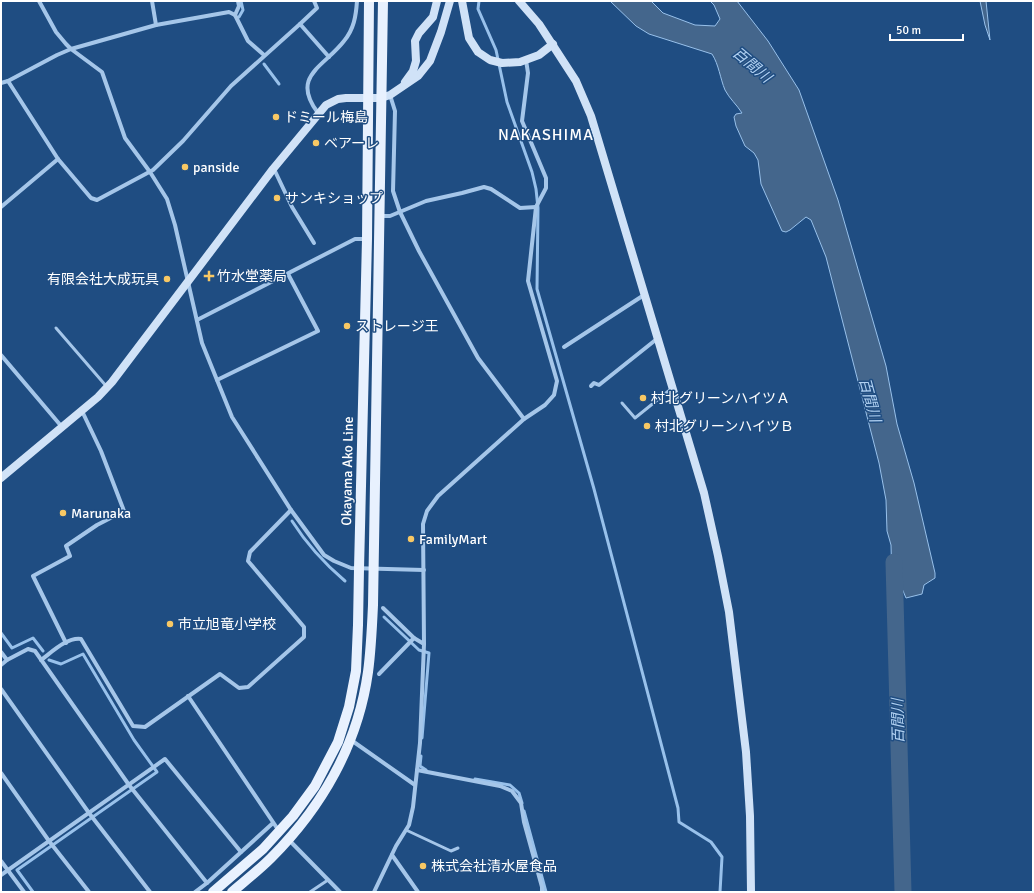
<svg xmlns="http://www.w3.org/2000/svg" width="1034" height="893" font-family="Signika,'Noto Sans JP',sans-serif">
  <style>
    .water { fill: #44668c; stroke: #98c1eb }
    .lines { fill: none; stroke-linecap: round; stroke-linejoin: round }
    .stream { stroke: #98c1eb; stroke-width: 3 }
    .river { stroke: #44668c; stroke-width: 17 }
    .lane { stroke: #a5c6e9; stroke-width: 3 }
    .street { stroke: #a5c6e9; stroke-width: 4 }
    .secondary { stroke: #d0e2f7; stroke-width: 8 }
    .primary { stroke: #e8f1fe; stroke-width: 10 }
    .poi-dot { fill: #f8c864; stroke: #1f4d82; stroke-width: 1.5 }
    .labels { text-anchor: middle; stroke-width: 3; stroke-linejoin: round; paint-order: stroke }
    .poi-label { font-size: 14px; fill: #fff; stroke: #1f4d82; text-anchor: start }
    .street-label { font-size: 14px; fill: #fff; stroke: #1f4d82 }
    .water-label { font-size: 15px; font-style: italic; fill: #b0d0f1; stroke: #1f4d82 }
    .quarter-label { font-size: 16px; letter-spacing: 1px; fill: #fff; stroke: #1f4d82 }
  </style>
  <rect width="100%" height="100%" fill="#1f4d82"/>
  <!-- water -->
  <g class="water">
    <path d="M610 1H651L663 13 695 25 715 26 720 19 714 5 710 1H737L768 41 799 90 838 200 886 366 897 424 914 483 935 573V578L924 585 922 594 906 598 901 586 892 583 891 545 887 531 886 500 879 463 826 257 811 220 806 217 790 230 786 232 782 231 761 184 758 160 754 153 745 146 736 126 734 117 736 114 742 113C737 105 729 98 725 90 720 78 719 65 712 54L649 34 636 26Z"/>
    <path d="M980 1H986L990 40 985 25Z"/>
  </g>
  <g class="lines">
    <!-- stream -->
    <g class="stream">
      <path d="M479 1 478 9 496 50 507 102 532 172 536 189 538 208 537 289 594 489 678 808 679 822 711 842 722 857 720 892"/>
      <path d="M239 17 243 10 241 1"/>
      <path d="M264 64 279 84"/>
      <path d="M292 521C306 543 325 564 345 581"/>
      <path d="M384 617 419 650 429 653 422 738"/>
      <path d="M1 633 12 648 33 638 43 651"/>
      <path d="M421 756 420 766 426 770"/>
      <path d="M475 779 510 785 519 793 522 803"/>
      <path d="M524 811 546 892"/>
      <path d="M33 892 17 870 157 772 134 740 83 654 61 664 49 660"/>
    </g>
    <!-- river -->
    <path class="river" d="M894 562 903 892"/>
    <!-- lane -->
    <g class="lane">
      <path d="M56 328 107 387"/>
      <path d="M622 403 635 418 671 389"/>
      <path d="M406 830 451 851 458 848"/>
      <path d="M310 892 328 880"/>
    </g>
    <!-- street -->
    <g class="street">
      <path d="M39 1 56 32 66 44 71 49 102 72 125 138 150 172 167 199 175 225 202 343 232 417 291 510 324 555 334 561 351 568 424 570"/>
      <path d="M152 1 156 25"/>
      <path d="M235 15 239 6 238 1"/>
      <path d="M300 24 317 8 314 1"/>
      <path d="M8 81 58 159 91 198 97 200 153 170 183 141 231 86 300 24 329 57"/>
      <path d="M1 83 8 81 57 55 71 49 156 25 229 12 235 15 248 41 264 55"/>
      <path d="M390 95 395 111 393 191 400 212 419 251 478 358 524 419"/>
      <path d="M318 113C290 76 324 67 344 41 354 29 356 16 357 1"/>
      <path d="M274 169 292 207 314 243"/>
      <path d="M1 207 58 159"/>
      <path d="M380 216H390L426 201 462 193 484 187 491 189 520 208 536 207"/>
      <path d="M197 320 355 239H367"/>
      <path d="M564 347 644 295"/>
      <path d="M1 355 62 427"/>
      <path d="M217 380 318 331 288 274"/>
      <path d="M591 386 594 383 599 385 658 338"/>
      <path d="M383 608 414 638 424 644"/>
      <path d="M66 643 33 576 70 556 66 546 97 525 124 511 101 451 82 411"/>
      <path d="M1 652 7 660"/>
      <path d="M41 660C52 652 67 637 81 639L133 726 145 727 220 674 239 688 248 687 304 637V627L248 561 250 552 291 510"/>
      <path d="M1 665 7 660 28 649 35 651 129 785 207 883"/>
      <path d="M379 674 414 638"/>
      <path d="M1 689 89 813 150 892"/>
      <path d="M188 696 279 831"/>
      <path d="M351 740 415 785"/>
      <path d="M417 770 500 786 512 791 521 803 524 822 542 887V892"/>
      <path d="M1 773 49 841 89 892"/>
      <path d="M288 839 340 892"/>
      <path d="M392 855 418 892"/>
      <path d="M1 861 24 892"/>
      <path d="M1 875 165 759 241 852"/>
      <path d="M195 892 207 883 273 823"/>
      <path d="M374 892 396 846 409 825 413 807 420 743 424 644 423 524 427 511 438 496 524 419 545 405 554 395 557 381 528 281 536 207 546 188V178L522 121 528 73 526 60"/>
    </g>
    <!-- secondary -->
    <g class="secondary">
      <path d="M462 1 469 38 478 52 490 60 502 63 520 62 539 55 553 44"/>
      <path d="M519 1 539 24 576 81 591 116 704 493 718 556 729 612 746 752 750 816 751 892"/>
      <path d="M405 82 413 71 416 61 415 41 419 33 433 17 437 1"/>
      <path d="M1 478 98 397 112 382 273 169 326 105 338 99 346 98H381L390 95 418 76 430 61 441 32 450 1"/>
    </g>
    <!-- primary -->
    <g class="primary">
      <path d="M213 892 263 849 293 816 315 786 338 742 349 707 356 671 358 625 359 569 367 239 369 1"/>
      <path d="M232 892C245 881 259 870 271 858 322 807 358 744 368 672 371 650 372 627 373 605L383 1"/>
    </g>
  </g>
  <!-- markers -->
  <g class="poi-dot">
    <circle cx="276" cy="117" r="4"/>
    <circle cx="316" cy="143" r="4"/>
    <circle cx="185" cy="167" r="4"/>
    <circle cx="277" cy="198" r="4"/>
    <path d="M207 270h4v4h4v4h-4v4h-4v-4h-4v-4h4z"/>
    <circle cx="167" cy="279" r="4"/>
    <circle cx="347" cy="326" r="4"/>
    <circle cx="643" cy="398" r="4"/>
    <circle cx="647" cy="426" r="4"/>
    <circle cx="63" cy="513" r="4"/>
    <circle cx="411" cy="539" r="4"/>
    <circle cx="170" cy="624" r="4"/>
    <circle cx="423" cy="866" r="4"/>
  </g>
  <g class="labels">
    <!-- poi labels -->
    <g class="poi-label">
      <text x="284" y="122">ドミール梅島</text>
      <text x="324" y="148">ベアーレ</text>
      <text x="193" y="172">panside</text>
      <text x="285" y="203">サンキショップ</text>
      <text x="217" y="281">竹水堂薬局</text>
      <text x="159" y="284" text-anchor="end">有限会社大成玩具</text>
      <text x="355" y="331">ストレージ王</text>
      <text x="651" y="403">村北グリーンハイツＡ</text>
      <text x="655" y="431">村北グリーンハイツＢ</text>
      <text x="71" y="518">Marunaka</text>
      <text x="419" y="544">FamilyMart</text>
      <text x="178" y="629">市立旭竜小学校</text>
      <text x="431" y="871">株式会社清水屋食品</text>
    </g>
    <!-- street labels -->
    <g class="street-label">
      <text transform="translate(347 471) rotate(-89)" y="5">Okayama Ako Line</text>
    </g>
    <!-- water labels -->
    <g class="water-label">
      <text transform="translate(752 65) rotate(40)" y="5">百間川</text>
      <text transform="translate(870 400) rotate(75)" y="5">百間川</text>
      <text transform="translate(898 721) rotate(-91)" y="5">百間川</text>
    </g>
    <!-- quarter labels -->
    <g class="quarter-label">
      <text x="546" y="140">NAKASHIMA</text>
    </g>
  </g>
  <!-- border -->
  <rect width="1034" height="893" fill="none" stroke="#ffffff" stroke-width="4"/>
  <!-- scale -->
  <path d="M890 34v6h73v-6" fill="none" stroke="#ffffff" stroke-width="2"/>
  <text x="896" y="34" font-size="12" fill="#ffffff" stroke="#1f4d82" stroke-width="3" paint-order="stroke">50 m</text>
</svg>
